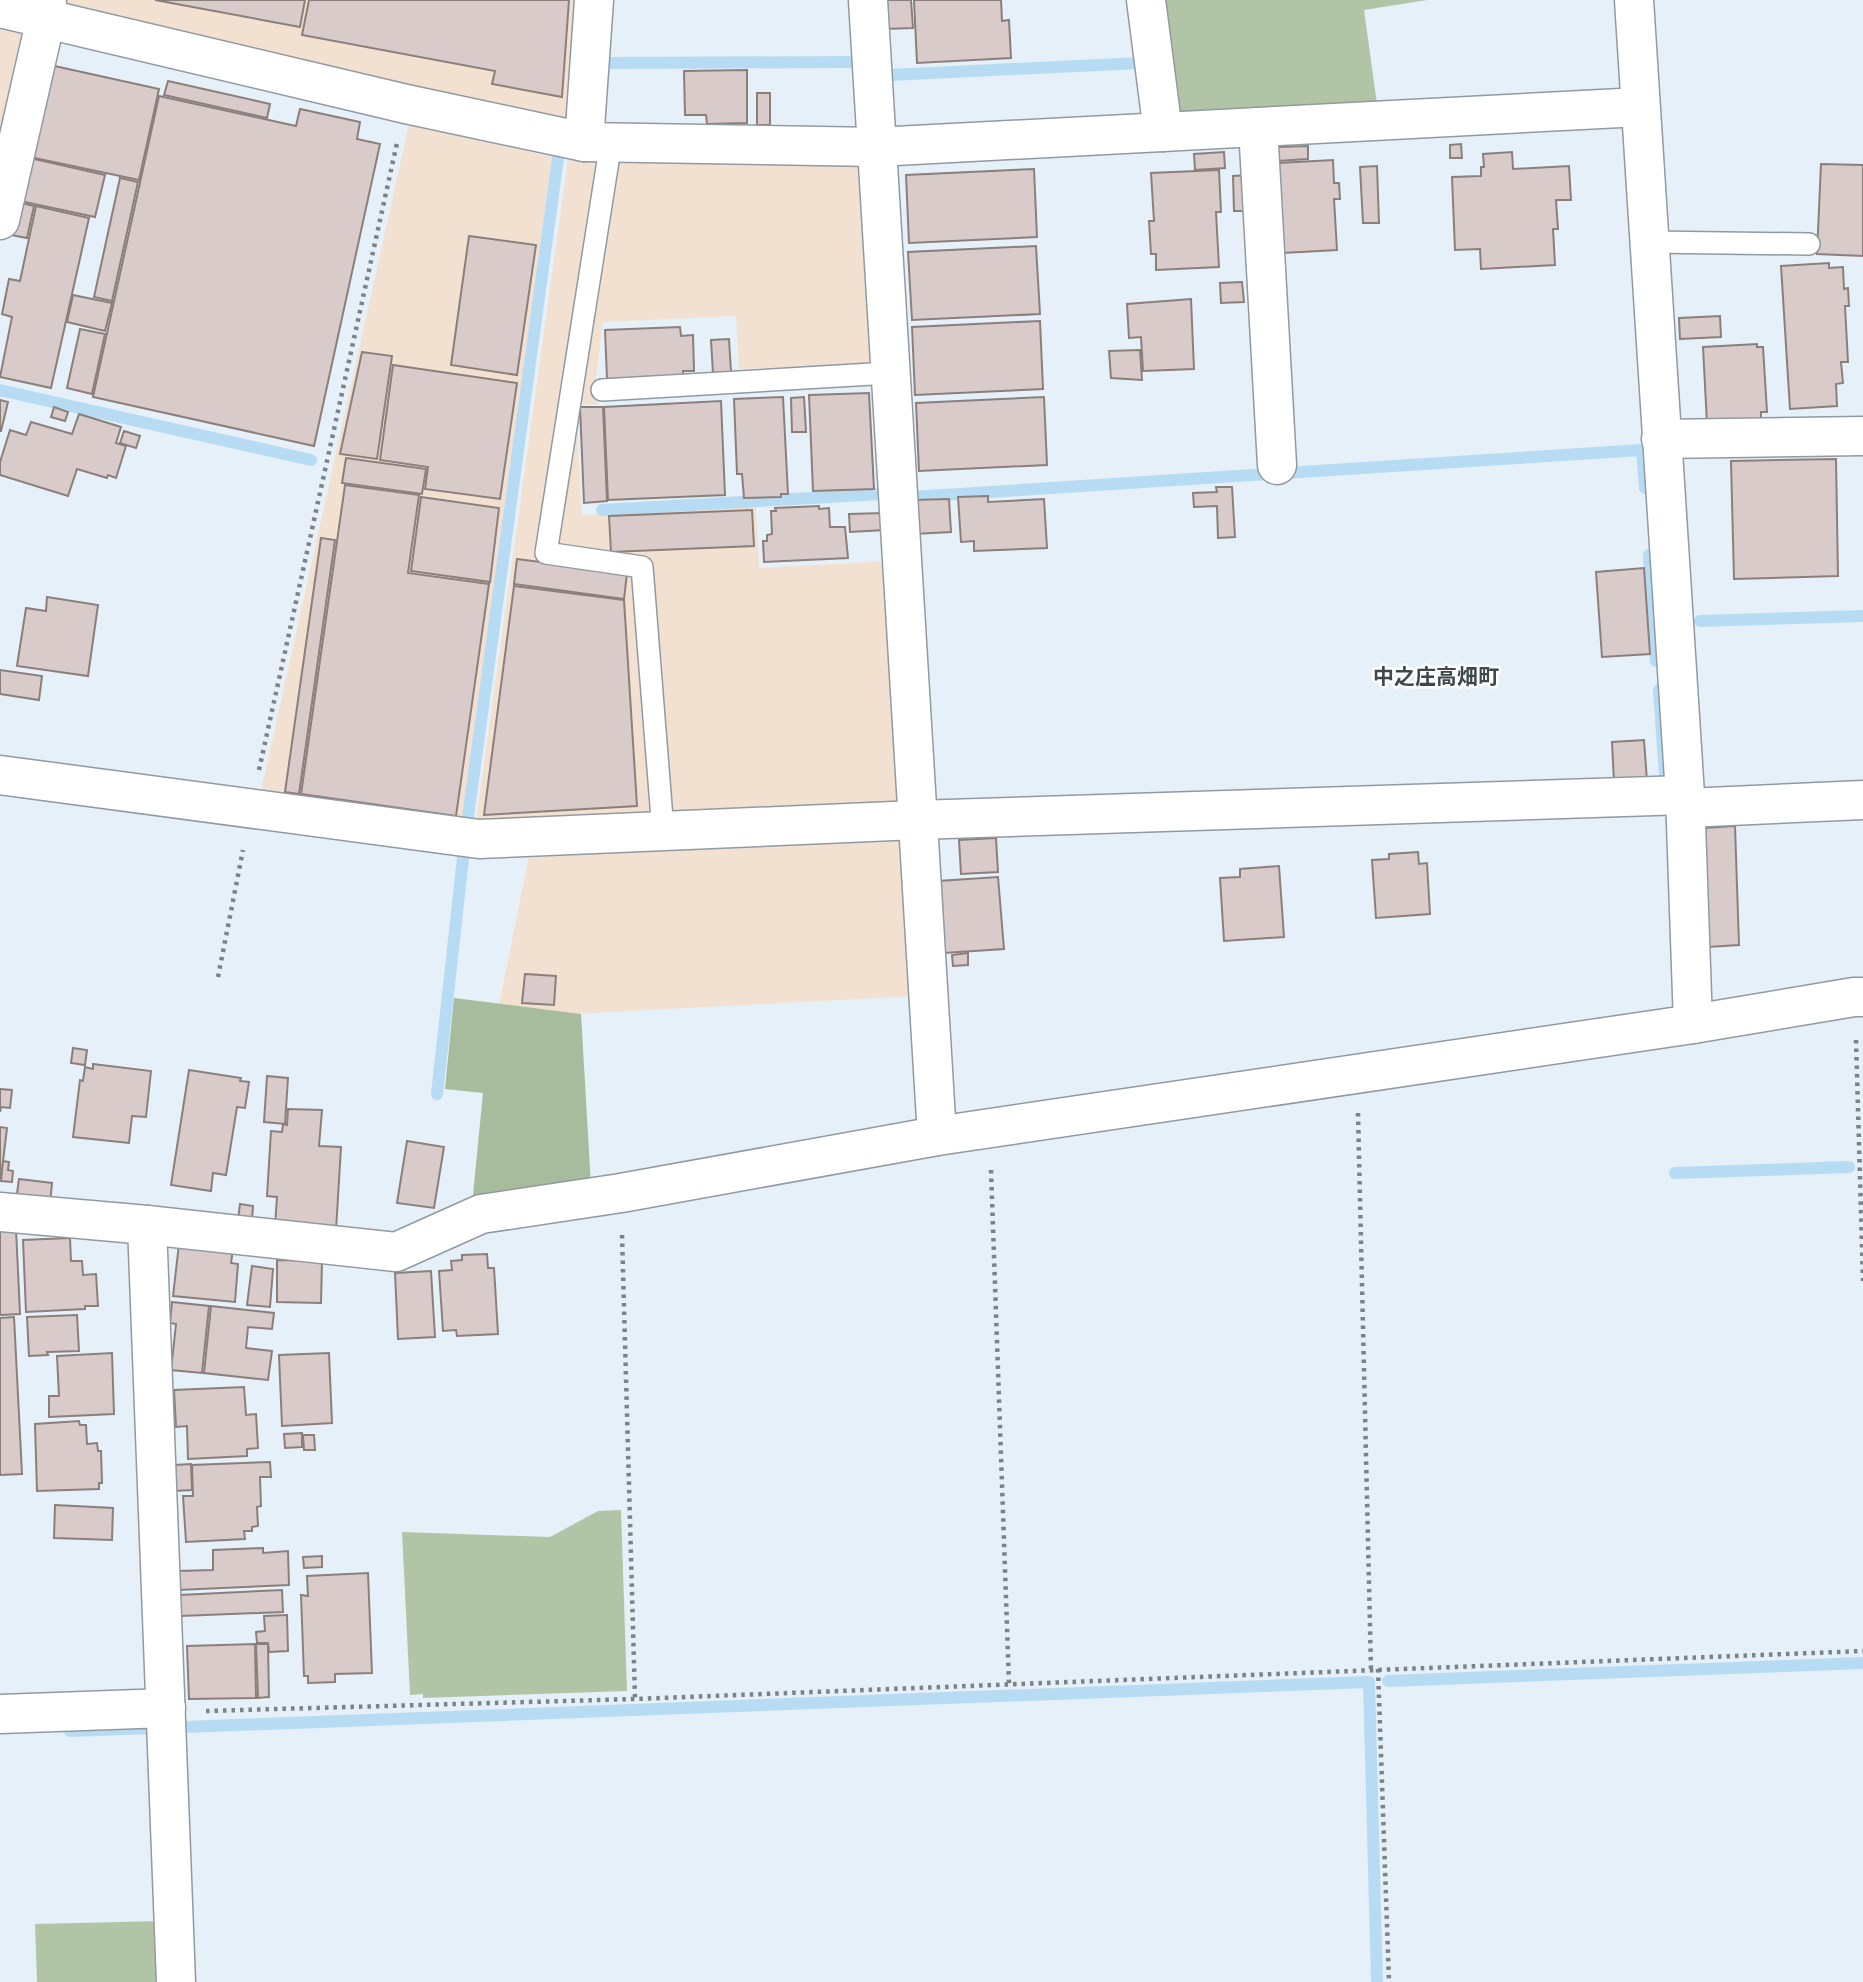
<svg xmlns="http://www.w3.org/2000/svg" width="1863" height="1982" font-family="'Noto Sans','Noto Sans JP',sans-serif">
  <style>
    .industrial { fill: #f2e1d0 }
    .green { fill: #b1c4a6 }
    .forest { fill: #a7bc9c }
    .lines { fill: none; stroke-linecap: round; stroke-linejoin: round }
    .stream { stroke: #b8dbf4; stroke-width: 12 }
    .building { fill: #d9cbc9; stroke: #8b7f7c; stroke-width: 2 }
    .lane-casing { stroke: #919aa2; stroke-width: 24 }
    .street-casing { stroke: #919aa2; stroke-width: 41 }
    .path { stroke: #7c8288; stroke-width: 4.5; stroke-dasharray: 3.5 5; stroke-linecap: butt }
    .lane { stroke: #fff; stroke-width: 21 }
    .street { stroke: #fff; stroke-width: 38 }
    .labels { text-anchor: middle; stroke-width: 5; stroke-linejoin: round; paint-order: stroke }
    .quarter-label { font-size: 21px; font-weight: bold; fill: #3f484e; stroke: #fff }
  </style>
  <rect width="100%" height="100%" fill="#e6f0f8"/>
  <!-- industrial -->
  <g class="industrial">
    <path d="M68 0H575L568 124 67 6Z"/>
    <path d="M0 27 29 34 0 168Z"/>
    <path d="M409 124 552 157 461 825 259 800Z"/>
    <path d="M568 159 589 162 865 166 876 363 739 369 736 316 603 322 596 377 598 404 576 405 582 515 756 506 759 568 890 561 905 800 894 812 475 828Z"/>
    <path d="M908 830 918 996 572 1014 499 1005 531 846Z"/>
  </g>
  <!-- green -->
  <g class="green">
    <path d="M1155 0H1427L1364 10 1377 104 1171 113Z"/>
    <path d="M621 1510 627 1691 423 1698V1694L410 1695 402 1532 550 1537 598 1511Z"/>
    <path d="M163 1921 165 1982H37L35 1924Z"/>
  </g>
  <!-- forest -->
  <path class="forest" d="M454 998 581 1014 591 1186 472 1205 483 1093 445 1089Z"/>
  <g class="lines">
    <!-- stream -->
    <g class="stream">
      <path d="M609 63 856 62"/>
      <path d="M890 75 1140 63"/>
      <path d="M0 390 311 460"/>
      <path d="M912 497 1642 450 1645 488"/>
      <path d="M602 510 882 494"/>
      <path d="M1649 555 1656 661"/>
      <path d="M1700 621 1863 616"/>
      <path d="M1659 690 1665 777"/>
      <path d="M467 824 558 158"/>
      <path d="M437 1094 464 849"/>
      <path d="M1675 1173 1849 1167"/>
      <path d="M1388 1681 1863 1663"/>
      <path d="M185 1727 1369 1682 1377 1982"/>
      <path d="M70 1731 155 1728"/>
    </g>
  </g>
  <!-- building -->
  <g class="building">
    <path d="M155 0H305L300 27Z"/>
    <path d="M309 0H569L562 97 492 84 495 71 302 35Z"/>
    <path d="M882 0H911L913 28 884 29Z"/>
    <path d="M914 0H1001L1002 21 1009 20 1011 58 917 63Z"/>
    <path d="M50 65 159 89 139 180 30 157Z"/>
    <path d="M747 70V123L707 124 706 115H685L684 71Z"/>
    <path d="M168 81 270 104 267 118 164 95Z"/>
    <rect x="757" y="93" width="13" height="32"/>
    <path d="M159 96 296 126 300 109 360 122 357 139 380 144 314 446 93 397Z"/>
    <path d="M1461 144 1462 158H1450V145Z"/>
    <path d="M1308 146V159L1277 161V147Z"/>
    <path d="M1224 152 1225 168 1195 170 1194 154Z"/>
    <path d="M1512 152 1513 169 1569 166 1571 200H1556L1558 229H1553L1555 265 1481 269 1480 249 1455 250 1452 177 1481 176V167H1484L1483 154Z"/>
    <path d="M30 158 105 175 95 217 20 201Z"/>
    <path d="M1333 160 1334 183H1339L1340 199H1334L1337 250 1283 253 1278 163Z"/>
    <path d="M1821 164 1863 165V256L1817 254Z"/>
    <path d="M1377 166 1379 223H1363L1360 167Z"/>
    <path d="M1034 169 1037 237 909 243 906 175Z"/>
    <path d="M1219 170 1221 212H1216L1219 267 1156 270V254H1151L1149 221H1154L1151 173Z"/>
    <path d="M1248 175 1250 211H1234L1233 176Z"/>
    <path d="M120 178 138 182 112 301 94 297Z"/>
    <path d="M18 202 34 206 27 238 11 235Z"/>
    <path d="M36 206 89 218 51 388 0 377 12 317 2 314 9 279 20 281Z"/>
    <path d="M469 236 536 245 517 375 451 365Z"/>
    <path d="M1036 246 1040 314 912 320 908 252Z"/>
    <path d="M1829 263V268L1843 267 1844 289 1848 288 1849 306H1845L1848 362H1841L1843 383 1836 384 1837 406 1790 409 1781 266Z"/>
    <path d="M1242 282 1244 302 1221 303 1220 283Z"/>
    <path d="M73 295 112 303 105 331 67 322Z"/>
    <path d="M1191 299 1194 369 1143 371 1141 337 1129 338 1127 304Z"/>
    <path d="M1720 316 1721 337 1680 339 1679 318Z"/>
    <path d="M1040 321 1043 389 915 395 912 327Z"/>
    <path d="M680 327 681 336 693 335 694 371H683V376L607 379 605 330Z"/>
    <path d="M80 329 105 334 92 394 67 388Z"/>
    <path d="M729 339 731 372 713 373 711 340Z"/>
    <path d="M1757 344V347H1763L1767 412H1761V421L1707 424 1703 347Z"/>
    <path d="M1140 350 1142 380 1111 378 1109 351Z"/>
    <path d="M362 352 392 356 377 459 340 454Z"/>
    <path d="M393 365 517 383 500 499 425 489 428 467 380 460Z"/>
    <path d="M869 393 874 489 813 491 809 395Z"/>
    <path d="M783 397 788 494H781V497L744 498 742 474H737L734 399Z"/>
    <path d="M804 397 806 432H792L791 398Z"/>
    <path d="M1044 397 1047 465 919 471 916 403Z"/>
    <path d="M0 400 8 402 1 431H0Z"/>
    <path d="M721 401 725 495 608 500 604 407Z"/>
    <path d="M54 407 68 412 65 421 51 417Z"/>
    <path d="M580 407H603L607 501 584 503Z"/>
    <path d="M79 414 121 427 116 443 126 446 116 478 108 475 107 478 77 469 68 496 0 475V462L10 430 26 435 31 422 72 434Z"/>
    <path d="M124 431 140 436 136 448 120 443Z"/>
    <path d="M346 458 426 469 422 494 342 483Z"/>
    <path d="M1836 459 1838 576 1734 579 1731 461Z"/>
    <path d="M345 485 419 495 408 573 489 584 456 816 301 794Z"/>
    <path d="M1216 487H1232L1235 537 1218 538 1217 506 1194 507 1193 493 1217 492Z"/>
    <path d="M988 496V502L1044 499 1047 548 974 551V541L961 542 958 497Z"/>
    <path d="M421 497 499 508 490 582 411 571Z"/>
    <path d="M949 499 951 532 914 534 913 500Z"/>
    <path d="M819 506V509L829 508 830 527H845L848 558 764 562 763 541H767V535L772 534 771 511H776L775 508Z"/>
    <path d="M752 510 754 546 611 552 609 516Z"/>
    <path d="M884 513 885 530 850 532 849 514Z"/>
    <path d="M321 538 335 540 299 794 285 792Z"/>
    <path d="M517 559 627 573 624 599 514 584Z"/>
    <path d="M1644 568 1650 654 1602 657 1596 572Z"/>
    <path d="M514 586 624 600 637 806 484 815Z"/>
    <path d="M47 597 98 605 88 676 17 666 26 608 46 611Z"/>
    <path d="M0 670 42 676 39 700 0 694Z"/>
    <path d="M1644 740 1647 781 1614 783 1612 742Z"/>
    <path d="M1735 826 1739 945 1708 947 1704 828Z"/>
    <path d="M996 838 998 872 961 874 959 840Z"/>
    <path d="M1418 852 1419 864 1427 863 1430 914 1376 918 1372 860 1389 859V854Z"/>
    <path d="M1279 866 1284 937 1224 941 1220 878 1240 877V869Z"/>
    <path d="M998 877 1004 949 944 953 938 881Z"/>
    <path d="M968 953V965L953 966 952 955Z"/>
    <path d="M525 974 556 976 554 1005 522 1003Z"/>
    <path d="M73 1048 87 1050 85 1065 71 1063Z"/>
    <path d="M93 1064 151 1071 146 1117 132 1116 129 1143 73 1137 80 1080 83 1081 85 1067 93 1069Z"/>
    <path d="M189 1070 241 1078 240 1081 249 1082 245 1108 237 1107 226 1175 213 1173 211 1191 171 1185Z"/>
    <path d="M267 1076 288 1078 285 1124 264 1122Z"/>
    <path d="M0 1089 12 1090 10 1108 1 1107 0 1112Z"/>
    <path d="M288 1109 322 1110 319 1146 341 1147 336 1230 275 1226 277 1197 267 1196 271 1131 282 1132 283 1124 287 1125Z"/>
    <path d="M0 1127 7 1128 1 1178H0Z"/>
    <path d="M407 1141 444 1147 434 1208 397 1203Z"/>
    <path d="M3 1161 9 1162 8 1170 13 1171 12 1182 1 1181Z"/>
    <path d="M19 1179 52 1183 50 1204 16 1201Z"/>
    <path d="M240 1204 253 1206 252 1220 238 1219Z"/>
    <path d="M0 1229H16L20 1314 0 1315Z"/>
    <path d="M70 1238 71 1261H82L83 1275 96 1274 98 1306H85V1309L26 1312 23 1240Z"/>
    <path d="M179 1244 233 1249 231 1263 238 1264 235 1302 173 1296Z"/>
    <path d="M487 1254 488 1268H494L498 1334 457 1336 456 1330 443 1331 439 1271 452 1270 451 1261 462 1260V1255Z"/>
    <path d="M277 1260 322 1261 321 1303 277 1302Z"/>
    <path d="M252 1266 273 1269 270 1307 247 1305Z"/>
    <path d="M431 1271 435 1337 398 1339 395 1273Z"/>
    <path d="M172 1302 209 1306 202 1373 171 1370 176 1324 170 1323Z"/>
    <path d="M211 1306 274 1313 272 1329 248 1327 246 1348 272 1351 268 1380 204 1373Z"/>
    <path d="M77 1315 79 1351 47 1352 48 1355 29 1356 27 1317Z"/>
    <path d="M14 1317 22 1474 0 1475V1318Z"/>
    <path d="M112 1353 114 1414 49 1417V1396H59L57 1356Z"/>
    <path d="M329 1353 332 1423 282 1426 279 1355Z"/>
    <path d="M244 1387 246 1415 256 1414 258 1448 247 1449V1456L188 1459 187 1426 176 1427 174 1390Z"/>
    <path d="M79 1421 80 1425H86L87 1444 97 1443 98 1451H101L102 1483H99V1489L37 1491 35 1424Z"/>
    <path d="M302 1433V1447L285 1448 284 1434Z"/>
    <path d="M303 1435H314L315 1450H304Z"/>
    <path d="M270 1462 271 1477H260L261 1506 257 1507 258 1526 252 1527V1531H244L245 1539 186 1542 183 1496H193L192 1465Z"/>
    <path d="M191 1464 192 1490 174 1491V1465Z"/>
    <path d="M55 1505 113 1508 112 1540 54 1538Z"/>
    <path d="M263 1548V1553L288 1551 289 1585 178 1590V1571L213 1570V1550Z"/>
    <path d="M322 1556V1567L304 1568 303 1557Z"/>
    <path d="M368 1573 372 1673 335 1674V1682L308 1683V1676H304L301 1595 308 1596 307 1576Z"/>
    <path d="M282 1590 283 1612 181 1616 180 1595Z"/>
    <path d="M287 1615 288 1651 269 1652 268 1643H257L256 1632 265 1631 264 1616Z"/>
    <path d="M255 1644 256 1698 189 1699 187 1646Z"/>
    <path d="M256 1644H268L269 1697 258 1698Z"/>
  </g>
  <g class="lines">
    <defs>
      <g id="lane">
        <path d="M611 142 546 553 642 567 663 831"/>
        <path d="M1649 242 1809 244"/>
        <path d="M602 390 889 373"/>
      </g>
      <g id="street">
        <path d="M868 0 937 1136"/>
        <path d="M1146 0 1163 132"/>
        <path d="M1634 0 1685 795 1693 1024"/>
        <path d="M0 8 406 104 584 142 876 147 1640 107"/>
        <path d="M1258 127 1277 465"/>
        <path d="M584 142 594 0"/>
        <path d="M0 220 46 18 47 0"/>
        <path d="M1661 439 1863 436"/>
        <path d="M0 775 479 839 916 820 1685 795"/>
        <path d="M1686 808 1863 800"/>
        <path d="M0 1212 147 1225 176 1982"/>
        <path d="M147 1225 396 1252 481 1214 621 1193 937 1136 1693 1024 1854 997H1863"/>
        <path d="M0 1714 166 1708"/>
      </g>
    </defs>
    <!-- lane casing -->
    <use href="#lane" class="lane-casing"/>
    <!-- street casing -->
    <use href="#street" class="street-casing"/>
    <!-- path -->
    <g class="path">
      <path d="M259 770 397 143"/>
      <path d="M218 977 243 850"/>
      <path d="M1856 1040 1863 1281"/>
      <path d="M1358 1113 1371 1669"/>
      <path d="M991 1170 1009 1684"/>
      <path d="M622 1235 635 1699"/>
      <path d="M1378 1669 1389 1982"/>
      <path d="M206 1711 635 1699 1863 1651"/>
    </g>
    <!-- lane -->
    <use href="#lane" class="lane"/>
    <!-- street -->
    <use href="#street" class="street"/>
  </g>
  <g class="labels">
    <!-- quarter labels -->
    <g class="quarter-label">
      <text x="1436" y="684">中之庄高畑町</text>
    </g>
  </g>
</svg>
